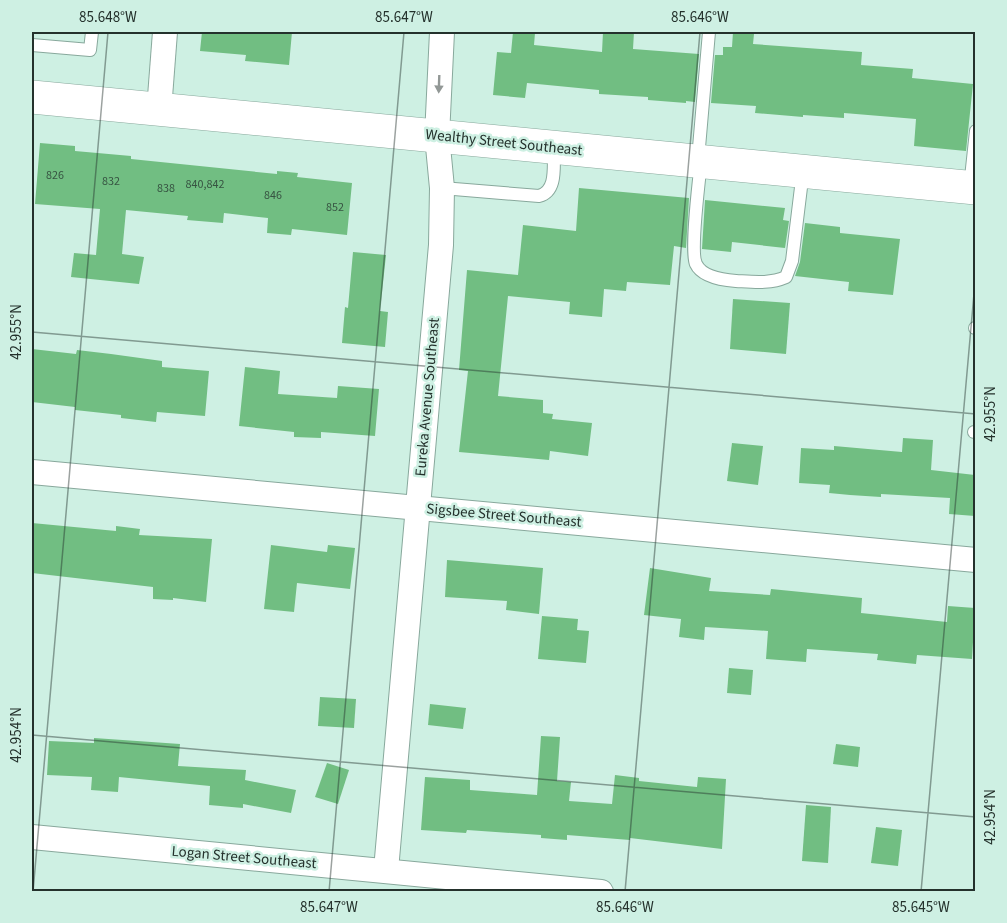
<svg xmlns="http://www.w3.org/2000/svg" width="1007" height="923" font-family="'Source Sans 3',sans-serif">
  <style>
    .building { fill: #71be82 }
    .lines { fill: none; stroke-linecap: round; stroke-linejoin: round }
    .lane-casing { stroke: #88a89c; stroke-width: 14 }
    .street-casing { stroke: #88a89c; stroke-width: 26 }
    .secondary-casing { stroke: #88a89c; stroke-width: 34 }
    .lane { stroke: #fff; stroke-width: 12 }
    .street { stroke: #fff; stroke-width: 24 }
    .secondary { stroke: #fff; stroke-width: 33 }
    .oneway { fill: #929896 }
    .ticks { fill: none; stroke: #24312c; stroke-width: 1.5; stroke-opacity: 0.45 }
    .labels { text-anchor: middle; stroke-width: 5; stroke-linejoin: round; paint-order: stroke }
    .number-label { font-size: 12px; fill: #375442 }
    .street-label { font-size: 15px; fill: #24312c; stroke: #cef0e3 }
    .neatline { fill: none; stroke: #24312c; stroke-width: 2 }
    .ticks-label { font-size: 15px; text-anchor: middle; fill: #24312c }
  </style>
  <rect width="100%" height="100%" fill="#cef0e3"/>
  <!-- building -->
  <g class="building">
    <path d="M202 32H292L289 65 245 61 246 55 200 51Z"/>
    <path d="M513 32 535 33 534 45 602 52 603 32H634L633 49 699 54 695 102 686 101V103L648 100V97L599 94V90L527 83 525 98 493 95 497 52 511 53Z"/>
    <path d="M733 32 754 34 753 44 862 52 861 65 913 69 912 78 973 84 966 151 914 146 916 119 844 113V118L803 115V117L755 113 756 106 711 103 715 55H723V47H732Z"/>
    <path d="M40 143 75 146V151L131 156V159L277 174V171L298 173 297 177 352 183 347 235 292 229 291 235 267 233 268 218 224 213 223 223 187 220 188 216 126 210 122 254 144 257 139 284 71 277 74 253 96 255 100 209 35 204Z"/>
    <path d="M579 188 689 198 686 248 674 246 670 285 627 282 626 291 604 289 602 317 569 314 570 302 508 296 498 396 543 400V413L553 414 552 419 592 423 588 456 550 451 549 460 459 452 468 371 459 370 467 270 518 275 523 225 576 231Z"/>
    <path d="M705 200 785 208 783 220 789 221 785 248 732 242 731 252 702 249Z"/>
    <path d="M805 223 840 227V233L900 239 893 295 848 291 849 282 795 276 800 262Z"/>
    <path d="M353 252 386 255 380 311 388 312 385 347 342 343 345 307 348 308Z"/>
    <path d="M733 299 790 303 786 354 730 349Z"/>
    <path d="M32 349 76 354 77 350 111 354 162 361V367L209 371 205 416 157 412 156 422 121 418V415L75 410V407L32 402Z"/>
    <path d="M245 367 280 371 278 394 337 398 338 386 379 389 375 436 321 432V438L294 437V432L239 426Z"/>
    <path d="M903 438 933 440 931 470 975 475V516L949 514 950 498 881 494V497L850 495 829 493 830 485 799 483 801 448 834 450V446L902 452Z"/>
    <path d="M732 443 763 446 758 485 727 481Z"/>
    <path d="M32 523 116 531V526L140 529 139 535 212 539 206 602 173 598V600L153 599V587L32 573Z"/>
    <path d="M271 545 327 552 328 545 355 548 350 589 297 583 294 612 264 609Z"/>
    <path d="M447 560 543 568 539 614 506 610 507 601 445 597Z"/>
    <path d="M650 568 711 578 709 591 770 595 771 589 862 598 861 613 947 622 948 606 975 608 972 659 917 655 916 664 877 660 878 654 807 649 806 662 766 659 768 631 705 627 704 640 679 637 681 619 644 615Z"/>
    <path d="M542 616 578 619 577 630 589 631 586 663 538 659Z"/>
    <path d="M729 668 753 670 751 695 727 693Z"/>
    <path d="M320 697 356 699 354 728 318 726Z"/>
    <path d="M430 704 466 708 463 729 428 725Z"/>
    <path d="M541 736 560 737 557 781 571 782 569 801 612 804 615 775 639 778V781L697 787 698 777 726 779 722 849 630 838V840L567 835V840L541 838V835L467 830 466 833 421 830 425 777 470 780V790L537 795Z"/>
    <path d="M94 738 180 744 178 766 246 770 245 780 296 790 291 813 243 804V808L209 805 210 786 119 777 118 792 91 790 92 777 47 775 49 741 94 743Z"/>
    <path d="M836 744 860 747 858 767 833 764Z"/>
    <path d="M327 763 349 770 338 804 315 797Z"/>
    <path d="M806 805 831 807 828 863 802 861Z"/>
    <path d="M876 827 902 830 898 866 871 863Z"/>
  </g>
  <g class="lines">
    <defs>
      <g id="lane">
        <path d="M32 45 90 50 92 32"/>
        <path d="M698 159 709 32"/>
        <path d="M701 162C699 180 690 252 696 264 702 277 723 280 736 281 754 282 770 284 786 277L792 261 803 171"/>
        <path d="M970 187 976 131"/>
        <path d="M442 188 539 196C558 191 553 165 554 149"/>
        <path d="M975 328H976"/>
        <path d="M974 432H976"/>
      </g>
      <g id="street">
        <path d="M159 110 165 32"/>
        <path d="M32 472 976 560"/>
        <path d="M32 837 601 892"/>
        <path d="M386 870 441 245 442 188 437 136 442 32"/>
      </g>
      <path id="secondary" d="M32 97 976 188"/>
    </defs>
    <!-- lane casing -->
    <use href="#lane" class="lane-casing"/>
    <!-- street casing -->
    <use href="#street" class="street-casing"/>
    <!-- secondary casing -->
    <use href="#secondary" class="secondary-casing"/>
    <!-- lane -->
    <use href="#lane" class="lane"/>
    <!-- street -->
    <use href="#street" class="street"/>
    <!-- secondary -->
    <use href="#secondary" class="secondary"/>
  </g>
  <!-- one-way arrows -->
  <defs><path id="oneway-solid" d="M-6-.8H1V-3.2L6.5 0L1 3.2V.8H-6Z" transform="scale(1.5)"/></defs>
  <use class="oneway" href="#oneway-solid" transform="translate(439 84) rotate(92)"/>
  <!-- ticks -->
  <path class="ticks" d="M32 332 976 414M32 735 976 817M33 892 108 32M329 892 404 32M625 892 700 32M921 892 976 271"/>
  <g class="labels">
    <!-- number labels -->
    <g class="number-label">
      <text x="55" y="179">826</text>
      <text x="111" y="185">832</text>
      <text x="205" y="188">840,842</text>
      <text x="166" y="192">838</text>
      <text x="273" y="199">846</text>
      <text x="335" y="211">852</text>
    </g>
    <!-- street labels -->
    <g class="street-label">
      <text transform="translate(504 142) rotate(6)" y="5">Wealthy Street Southeast</text>
      <text transform="translate(427 397) rotate(-85)" y="5">Eureka Avenue Southeast</text>
      <text transform="translate(504 515) rotate(5)" y="5">Sigsbee Street Southeast</text>
      <text transform="translate(244 857) rotate(5)" y="5">Logan Street Southeast</text>
    </g>
  </g>
  <!-- border -->
  <rect width="1007" height="923" fill="none" stroke="#cef0e3" stroke-width="66"/>
  <rect x="33" y="33" width="941" height="857" class="neatline"/>
  <g class="ticks-label">
    <text x="108" y="22">85.648°W</text>
    <text x="404" y="22">85.647°W</text>
    <text x="700" y="22">85.646°W</text>
    <text transform="translate(16 332) rotate(-90)" y="5">42.955°N</text>
    <text transform="translate(990 414) rotate(-90)" y="5">42.955°N</text>
    <text transform="translate(16 735) rotate(-90)" y="5">42.954°N</text>
    <text transform="translate(990 817) rotate(-90)" y="5">42.954°N</text>
    <text x="329" y="912">85.647°W</text>
    <text x="625" y="912">85.646°W</text>
    <text x="921" y="912">85.645°W</text>
  </g>
</svg>
